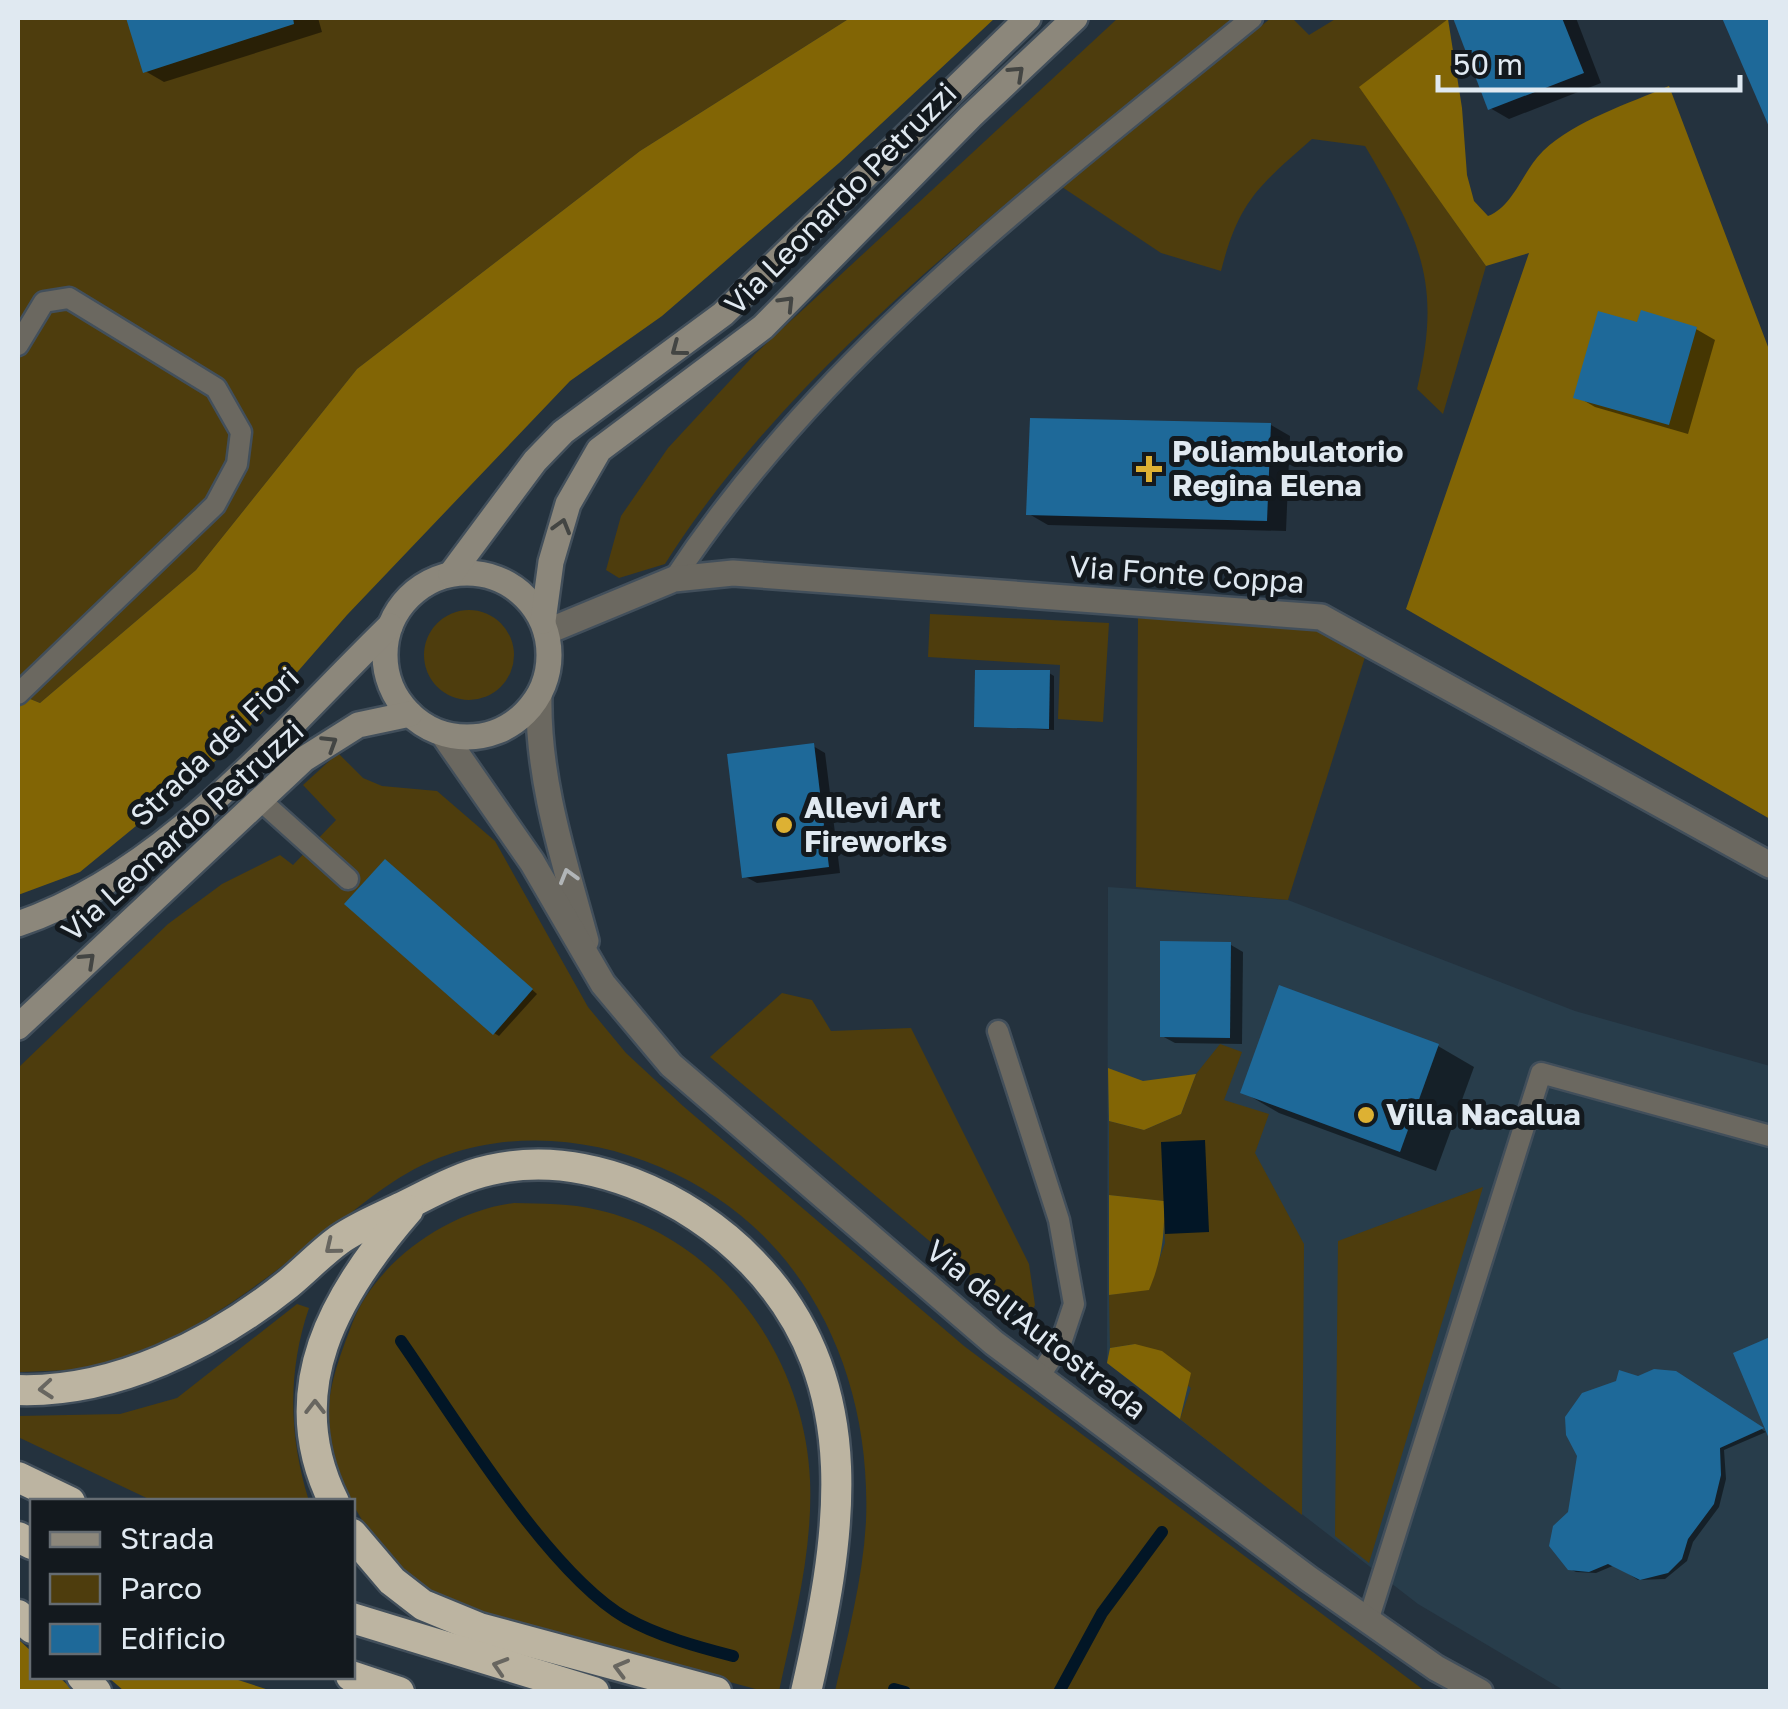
<svg xmlns="http://www.w3.org/2000/svg" width="1788" height="1709" font-family="'Golos Text',sans-serif">
  <style>
    .built { fill: #283d4b }
    .green { fill: #4e3d0d }
    .forest { fill: #826505 }
    .water { fill: #021626 }
    .shadow { fill: #0007 }
    .lines { fill: none; stroke-linecap: round; stroke-linejoin: round }
    .stream { stroke: #021626; stroke-width: 12 }
    .building { fill: #1e6999 }
    .lane-casing { stroke: #424f5b; stroke-width: 25 }
    .street-casing { stroke: #424f5b; stroke-width: 30 }
    .secondary-casing { stroke: #424f5b; stroke-width: 30 }
    .highway-casing { stroke: #424f5b; stroke-width: 35 }
    .lane { stroke: #6b6860; stroke-width: 20 }
    .street { stroke: #6b6860; stroke-width: 25 }
    .secondary { stroke: #8c877b; stroke-width: 25 }
    .highway { stroke: #bcb4a1; stroke-width: 30 }
    .oneway { stroke: #434543 }
    .oneway2 { stroke: #b1b5b7 }
    .oneway3 { stroke: #686660 }
    .poi-dot { fill: #ddb133; stroke: #13191e; stroke-width: 4 }
    .labels { text-anchor: middle; stroke-width: 10; stroke-linejoin: round; paint-order: stroke }
    .street-label { font-size: 30px; fill: #e0e9f1; stroke: #13191e }
    .poi-label { font-size: 30px; font-weight: bold; fill: #e0e9f1; stroke: #13191e; text-anchor: start }
  </style>
  <rect width="100%" height="100%" fill="#24323e"/>
  <!-- built -->
  <path class="built" d="M1108 887 1288 900 1575 1011 1770 1066V1691H1565L1418 1604 1107 1363Z"/>
  <!-- green -->
  <g class="green">
    <path d="M18 18H850L640 151 357 369 196 570 40 703 18 694Z"/>
    <path d="M1118 18H1238C1042 176 800 350 665 564L619 578 606 570 621 516 668 448 755 354Z"/>
    <path d="M1271 18H1292L1309 35 1337 18H1450L1360 87 1486 266 1443 414 1417 389C1443 281 1419 238 1365 146L1312 139C1259 186 1239 200 1221 271L1161 253 1062 187Z"/>
    <circle cx="469" cy="655" r="45"/>
    <path d="M930 614 1109 623 1103 722 1058 719 1060 665 928 657Z"/>
    <path d="M1138 618 1317 624 1366 654 1288 900 1136 887Z"/>
    <path d="M338 753 363 778 382 786 437 791 495 841 588 1007 626 1053 683 1106 964 1346 1425 1691H835C848 1635 863 1578 866 1521 872 1370 803 1227 660 1167 592 1138 517 1131 447 1155 401 1170 364 1203 327 1232 261 1282 189 1341 108 1363 79 1371 47 1371 18 1372V1068L168 924 222 884 280 855 293 865 336 820 303 785Z"/>
    <path d="M782 993 812 1000 831 1031 911 1028 1029 1264 1035 1305 1026 1322 710 1057Z"/>
    <path d="M1220 1044 1242 1052 1224 1100 1269 1114 1255 1153 1304 1244 1302 1515 1180 1419 1191 1388 1135 1344 1110 1348 1109 1295 1149 1289 1165 1243 1163 1201 1109 1195V1121L1144 1130 1181 1114 1196 1074Z"/>
    <path d="M1483 1187 1369 1563 1335 1536 1338 1241Z"/>
    <path d="M514 1203C542 1204 570 1203 598 1210 721 1238 805 1358 810 1480 813 1551 794 1622 779 1691H763C700 1674 636 1657 573 1640 523 1626 467 1615 423 1586 372 1551 332 1482 329 1419 327 1388 341 1353 352 1324 376 1261 449 1211 514 1203Z"/>
    <path d="M297 1304 309 1308C287 1372 289 1437 309 1501H153L18 1437V1416L120 1414 177 1398Z"/>
  </g>
  <!-- forest -->
  <g class="forest">
    <path d="M850 18H995L839 163 662 316 570 381 347 615 231 748 80 872 18 895V694L40 703 196 570 357 369 640 151Z"/>
    <path d="M1448 19 1462 108 1467 175 1474 201 1488 216C1514 206 1523 170 1543 151 1576 120 1628 104 1669 86L1770 352V819L1406 609 1529 253 1486 266 1359 87Z"/>
    <path d="M1108 1068 1143 1081 1196 1074 1181 1114 1144 1130 1109 1121Z"/>
    <path d="M1109 1195 1164 1201C1165 1234 1162 1259 1149 1290L1109 1295Z"/>
    <path d="M1135 1344 1162 1351 1191 1373 1180 1419 1107 1363 1110 1348Z"/>
    <path d="M18 1639 32 1652V1676L59 1677 74 1691H18Z"/>
    <path d="M108 1677H229L272 1691H124Z"/>
  </g>
  <!-- water -->
  <path class="water" d="M1205 1140 1209 1232 1165 1234 1161 1142Z"/>
  <!-- shadow -->
  <g class="shadow">
    <path d="M128 18H318L322 32 164 82 145 71Z"/>
    <path d="M1455 18H1576L1601 83 1509 119 1490 108Z"/>
    <path d="M1724 18H1770V123Z"/>
    <path d="M1639 325 1696 329 1715 340 1688 434 1595 407 1576 396Z"/>
    <path d="M1271 425 1290 436 1286 531 1048 525 1029 514Z"/>
    <path d="M1049 673 1054 676V730L976 726Z"/>
    <path d="M813 746 825 753 840 873 757 883 744 876Z"/>
    <path d="M390 865 537 994 499 1036 494 1033Z"/>
    <path d="M1231 945 1243 952 1242 1044 1175 1043 1162 1036Z"/>
    <path d="M1281 988 1438 1046 1474 1067 1436 1171 1279 1113 1243 1092Z"/>
    <path d="M1675 1373 1766 1432 1724 1450 1726 1479 1719 1507 1693 1542 1687 1561 1665 1579 1638 1580 1615 1565 1596 1573 1576 1572 1570 1569V1513L1638 1378Z"/>
  </g>
  <g class="lines">
    <!-- stream -->
    <g class="stream">
      <path d="M401 1341C454 1417 548 1573 626 1618 658 1636 698 1647 733 1656"/>
      <path d="M894 1689 905 1692"/>
      <path d="M1059 1692 1102 1613 1162 1532"/>
    </g>
  </g>
  <!-- building -->
  <g class="building">
    <path d="M126 18H293L294 24 143 73Z"/>
    <path d="M1453 18H1562L1584 73 1488 110Z"/>
    <path d="M1722 18H1770V129Z"/>
    <path d="M1641 310 1697 327 1669 425 1573 398 1598 311 1637 322Z"/>
    <path d="M1030 418 1271 423 1267 521 1026 515Z"/>
    <path d="M975 670H1050L1049 729 974 727Z"/>
    <path d="M814 743 829 867 742 878 727 754Z"/>
    <path d="M385 859 533 989 493 1035 344 904Z"/>
    <path d="M1160 941 1231 942 1230 1038 1160 1037Z"/>
    <path d="M1279 985 1439 1044 1400 1152 1240 1093Z"/>
    <path d="M1770 1337V1441L1733 1353Z"/>
    <path d="M1654 1369 1676 1371 1764 1428 1720 1448 1721 1475 1714 1504 1688 1539 1682 1559 1668 1573 1640 1580 1608 1564 1589 1572 1568 1570 1549 1546 1553 1526 1568 1512 1577 1456 1566 1435 1565 1417 1582 1393 1616 1381 1619 1370 1638 1376Z"/>
  </g>
  <g class="lines">
    <defs>
      <g id="lane">
        <path d="M18 345 44 302 69 298 216 388 241 432 237 464 215 505 18 694"/>
        <path d="M674 579C823 353 1045 187 1252 18"/>
        <path d="M259 799 348 879"/>
        <path d="M998 1031 1059 1220 1074 1304 1061 1343 1039 1377"/>
        <path d="M1368 1621 1541 1073 1770 1136"/>
      </g>
      <g id="street">
        <path d="M546 632 674 579 733 573 1321 617 1770 865"/>
        <path d="M539 695C537 779 564 860 586 941"/>
        <path d="M443 734 532 862 603 984 671 1065 994 1343 1309 1579 1436 1668 1480 1692"/>
      </g>
      <g id="secondary">
        <circle cx="467" cy="655" r="82"/>
        <path d="M451 574 535 461 563 432 723 314 1028 18"/>
        <path d="M543 621 551 562 568 504 599 450 763 327 971 116 1075 18"/>
        <path d="M18 924C166 874 281 732 390 626"/>
        <path d="M18 1027 304 759 358 725 410 714"/>
      </g>
      <g id="highway">
        <path d="M18 1390C115 1393 213 1344 288 1284 305 1270 321 1253 339 1240 357 1227 380 1218 400 1208 429 1194 458 1177 490 1170 583 1148 689 1196 752 1262 870 1384 840 1542 806 1692"/>
        <path d="M18 1477 70 1502"/>
        <path d="M334 1502C278 1390 336 1293 408 1210"/>
        <path d="M352 1534 392 1581 423 1605 479 1628 716 1692"/>
        <path d="M18 1537 32 1544"/>
        <path d="M18 1615 32 1628"/>
        <path d="M352 1618 594 1692"/>
        <path d="M82 1676 96 1692"/>
        <path d="M351 1676 399 1692"/>
      </g>
    </defs>
    <!-- lane casing -->
    <use href="#lane" class="lane-casing"/>
    <!-- street casing -->
    <use href="#street" class="street-casing"/>
    <!-- secondary casing -->
    <use href="#secondary" class="secondary-casing"/>
    <!-- highway casing -->
    <use href="#highway" class="highway-casing"/>
    <!-- lane -->
    <use href="#lane" class="lane"/>
    <!-- street -->
    <use href="#street" class="street"/>
    <!-- secondary -->
    <use href="#secondary" class="secondary"/>
    <!-- highway -->
    <use href="#highway" class="highway"/>
  </g>
  <!-- one-way arrows -->
  <defs><path id="oneway-chevron" d="M-2-3.5L2.5 0L-2 3.5" fill="none" stroke-width="1.6" stroke-linecap="round" stroke-linejoin="round" transform="scale(2.5)"/></defs>
  <g class="oneway">
    <use href="#oneway-chevron" transform="translate(1017 73) rotate(-43)"/>
    <use href="#oneway-chevron" transform="translate(787 303) rotate(-46)"/>
    <use href="#oneway-chevron" transform="translate(678 349) rotate(143)"/>
    <use href="#oneway-chevron" transform="translate(562 526) rotate(-74)"/>
    <use href="#oneway-chevron" transform="translate(330 743) rotate(-32)"/>
    <use href="#oneway-chevron" transform="translate(88 960) rotate(-43)"/>
  </g>
  <use class="oneway2" href="#oneway-chevron" transform="translate(568 876) rotate(-106)"/>
  <g class="oneway3">
    <use href="#oneway-chevron" transform="translate(332 1247) rotate(141)"/>
    <use href="#oneway-chevron" transform="translate(46 1389) rotate(175)"/>
    <use href="#oneway-chevron" transform="translate(315 1407) rotate(-90)"/>
    <use href="#oneway-chevron" transform="translate(500 1666) rotate(-163)"/>
    <use href="#oneway-chevron" transform="translate(621 1668) rotate(-165)"/>
  </g>
  <!-- markers -->
  <g class="poi-dot">
    <path d="M1144 454h10v10h10v10h-10v10h-10v-10h-10v-10h10z"/>
    <circle cx="784" cy="825" r="10"/>
    <circle cx="1366" cy="1115" r="10"/>
  </g>
  <g class="labels">
    <!-- street labels -->
    <g class="street-label">
      <text transform="translate(841 199) rotate(-45)" y="10">Via Leonardo Petruzzi</text>
      <text transform="translate(1187 575) rotate(4)" y="10">Via Fonte Coppa</text>
      <text transform="translate(215 747) rotate(-43)" y="10">Strada dei Fiori</text>
      <text transform="translate(183 831) rotate(-42)" y="10">Via Leonardo Petruzzi</text>
      <text transform="translate(1036 1330) rotate(38)" y="10">Via dell'Autostrada</text>
    </g>
    <!-- poi labels -->
    <g class="poi-label">
      <text x="1172" y="462">Poliambulatorio<tspan x="1172" dy="34">Regina Elena</tspan></text>
      <text x="804" y="818">Allevi Art<tspan x="804" dy="34">Fireworks</tspan></text>
      <text x="1386" y="1125">Villa Nacalua</text>
    </g>
  </g>
  <!-- border -->
  <rect width="1788" height="1709" fill="none" stroke="#e0e9f1" stroke-width="40"/>
  <!-- legend -->
  <rect x="30" y="1499" width="325" height="180" fill="#13191e" stroke="#656c72" stroke-width="2.5"/>
  <rect x="50" y="1532" width="50" height="15" fill="#8c877b" stroke="#656c72" stroke-width="2.5"/>
  <text x="120" y="1549" font-size="30" fill="#e0e9f1">Strada</text>
  <rect x="50" y="1574" width="50" height="30" fill="#4e3d0d" stroke="#656c72" stroke-width="2.5"/>
  <text x="120" y="1599" font-size="30" fill="#e0e9f1">Parco</text>
  <rect x="50" y="1624" width="50" height="30" fill="#1e6999" stroke="#656c72" stroke-width="2.5"/>
  <text x="120" y="1649" font-size="30" fill="#e0e9f1">Edificio</text>
  <!-- scale -->
  <path d="M1438 75v15h302v-15" fill="none" stroke="#e0e9f1" stroke-width="5"/>
  <text x="1453" y="75" font-size="30" fill="#e0e9f1" stroke="#13191e" stroke-width="8" paint-order="stroke">50 m</text>
</svg>
